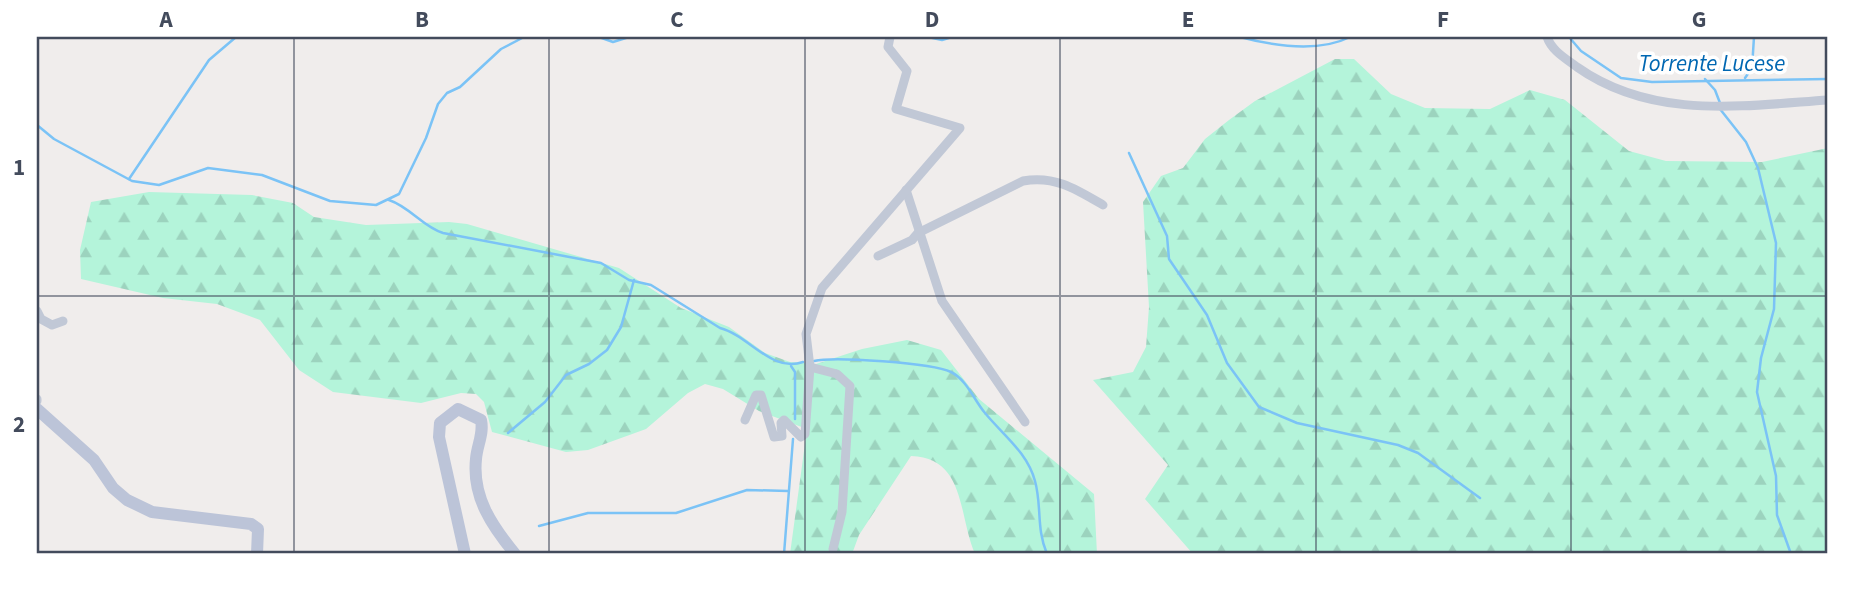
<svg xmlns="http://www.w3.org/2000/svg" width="1865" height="591" font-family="'Source Sans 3',sans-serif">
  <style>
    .forest { fill: url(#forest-firs) }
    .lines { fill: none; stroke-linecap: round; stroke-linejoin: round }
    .stream { stroke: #7bc3f6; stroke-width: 2.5 }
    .street { stroke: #c1c8d6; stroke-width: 9 }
    .secondary { stroke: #bcc4d8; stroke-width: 12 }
    .grid { fill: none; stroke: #434b5c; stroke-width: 2; stroke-opacity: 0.55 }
    .labels { text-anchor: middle; stroke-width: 7; stroke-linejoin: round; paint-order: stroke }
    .water-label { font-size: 23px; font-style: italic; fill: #0067b2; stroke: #fff }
    .neatline { fill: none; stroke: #434b5c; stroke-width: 2.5 }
    .grid-label { font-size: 23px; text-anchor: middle; font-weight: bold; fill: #434b5c }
  </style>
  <defs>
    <pattern id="forest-firs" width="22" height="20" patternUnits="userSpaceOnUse" patternTransform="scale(1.75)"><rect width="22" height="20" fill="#b4f4da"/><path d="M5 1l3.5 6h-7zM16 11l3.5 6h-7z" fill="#9cd3be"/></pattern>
  </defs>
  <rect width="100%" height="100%" fill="#f0edec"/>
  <!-- forest -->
  <g class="forest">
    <path d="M1335 59H1354L1391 94 1425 108 1490 109 1530 90 1565 100 1629 151 1666 161 1762 162 1828 148V554H1193L1145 499 1168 465 1093 380 1133 372 1146 347 1149 307 1143 202 1161 176 1183 168 1205 139 1229 120 1255 101Z"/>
    <path d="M149 192 252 195 293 203 314 217 366 225 449 222 467 224 619 268 681 308 729 327 765 353 790 362 816 364 862 349 907 340 941 350 979 399 1094 494 1097 554H975C958 515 966 458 911 456L859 535 852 554H790L807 429 759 411 723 389 705 384 688 393 646 429 588 450 566 452 492 432 484 402 476 394 461 393 421 403 333 392 299 370 260 320 217 304 163 298 81 279 80 250 91 202Z"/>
  </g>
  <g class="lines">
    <!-- stream -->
    <g class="stream">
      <path d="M599 37 613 42 629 37"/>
      <path d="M928 37 942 40 952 37"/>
      <path d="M1240 37C1274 46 1318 53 1350 37"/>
      <path d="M1569 37 1581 51 1621 78 1652 82 1828 79"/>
      <path d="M1745 78 1752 68 1754 37"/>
      <path d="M1705 79 1715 90 1720 103"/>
      <path d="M1720 109 1746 142 1758 168 1776 243 1774 309 1761 358 1757 392 1776 476 1777 515 1791 554"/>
      <path d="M37 125 54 139 132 181 159 185 208 168 262 175 330 201 376 205 399 194 426 138 438 104 447 93 460 87 501 49 524 37"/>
      <path d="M1129 153 1167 236 1169 259 1207 315 1227 363 1259 407 1297 423 1398 445 1418 453 1480 498"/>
      <path d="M129 179 209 60 236 37"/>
      <path d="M389 200C410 207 423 227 443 233L601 263 629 280 651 285 720 328C750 336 771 373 803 362"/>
      <path d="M814 361C834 356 932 363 951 372 967 380 974 400 985 413 1003 435 1027 452 1035 481 1042 506 1036 528 1047 554"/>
      <path d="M791 366 795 372V419"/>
      <path d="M508 433 545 402 566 375 589 364 607 350 621 327 634 280"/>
      <path d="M539 526 588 513H676L747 490 788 491"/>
      <path d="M784 554 793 439"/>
    </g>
    <!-- street -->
    <g class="street">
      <path d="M1547 37C1552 51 1565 58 1577 67 1652 120 1741 106 1828 100"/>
      <path d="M906 190 942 301 1025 422"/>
      <path d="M878 256 912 240 918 233 1023 181C1054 175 1076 189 1103 205"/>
      <path d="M37 311 41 319 52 325 63 321"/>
      <path d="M810 367 837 374 850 386 842 512 833 549"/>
      <path d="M37 399V401"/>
      <path d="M745 420 756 395H761L774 437 782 436 781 423 784 420 801 437 805 434 810 367 806 334 822 288 960 128 896 109 907 71 888 47 890 37"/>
    </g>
    <!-- secondary -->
    <g class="secondary">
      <path d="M37 409 94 460 113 488 127 500 152 512 251 524 258 529 257 554"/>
      <path d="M465 554 439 437 440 423 458 409 481 420C484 434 477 445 476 459 472 497 492 526 515 554"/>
    </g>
  </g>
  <!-- grid -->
  <path class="grid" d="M294 37V554M549 37V554M805 37V554M1060 37V554M1316 37V554M1571 37V554M37 296H1828"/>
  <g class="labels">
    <!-- water labels -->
    <g class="water-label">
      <text x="1712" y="71">Torrente Lucese</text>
    </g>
  </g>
  <!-- border -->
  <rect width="1865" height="591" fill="none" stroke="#ffffff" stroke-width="77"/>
  <rect x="38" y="38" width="1788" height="514" class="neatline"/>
  <g class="grid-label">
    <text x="166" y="27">A</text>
    <text x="422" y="27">B</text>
    <text x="677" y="27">C</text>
    <text x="932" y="27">D</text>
    <text x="1188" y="27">E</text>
    <text x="1443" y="27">F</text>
    <text x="1699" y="27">G</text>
    <text x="19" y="175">1</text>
    <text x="19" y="432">2</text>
  </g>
</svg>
